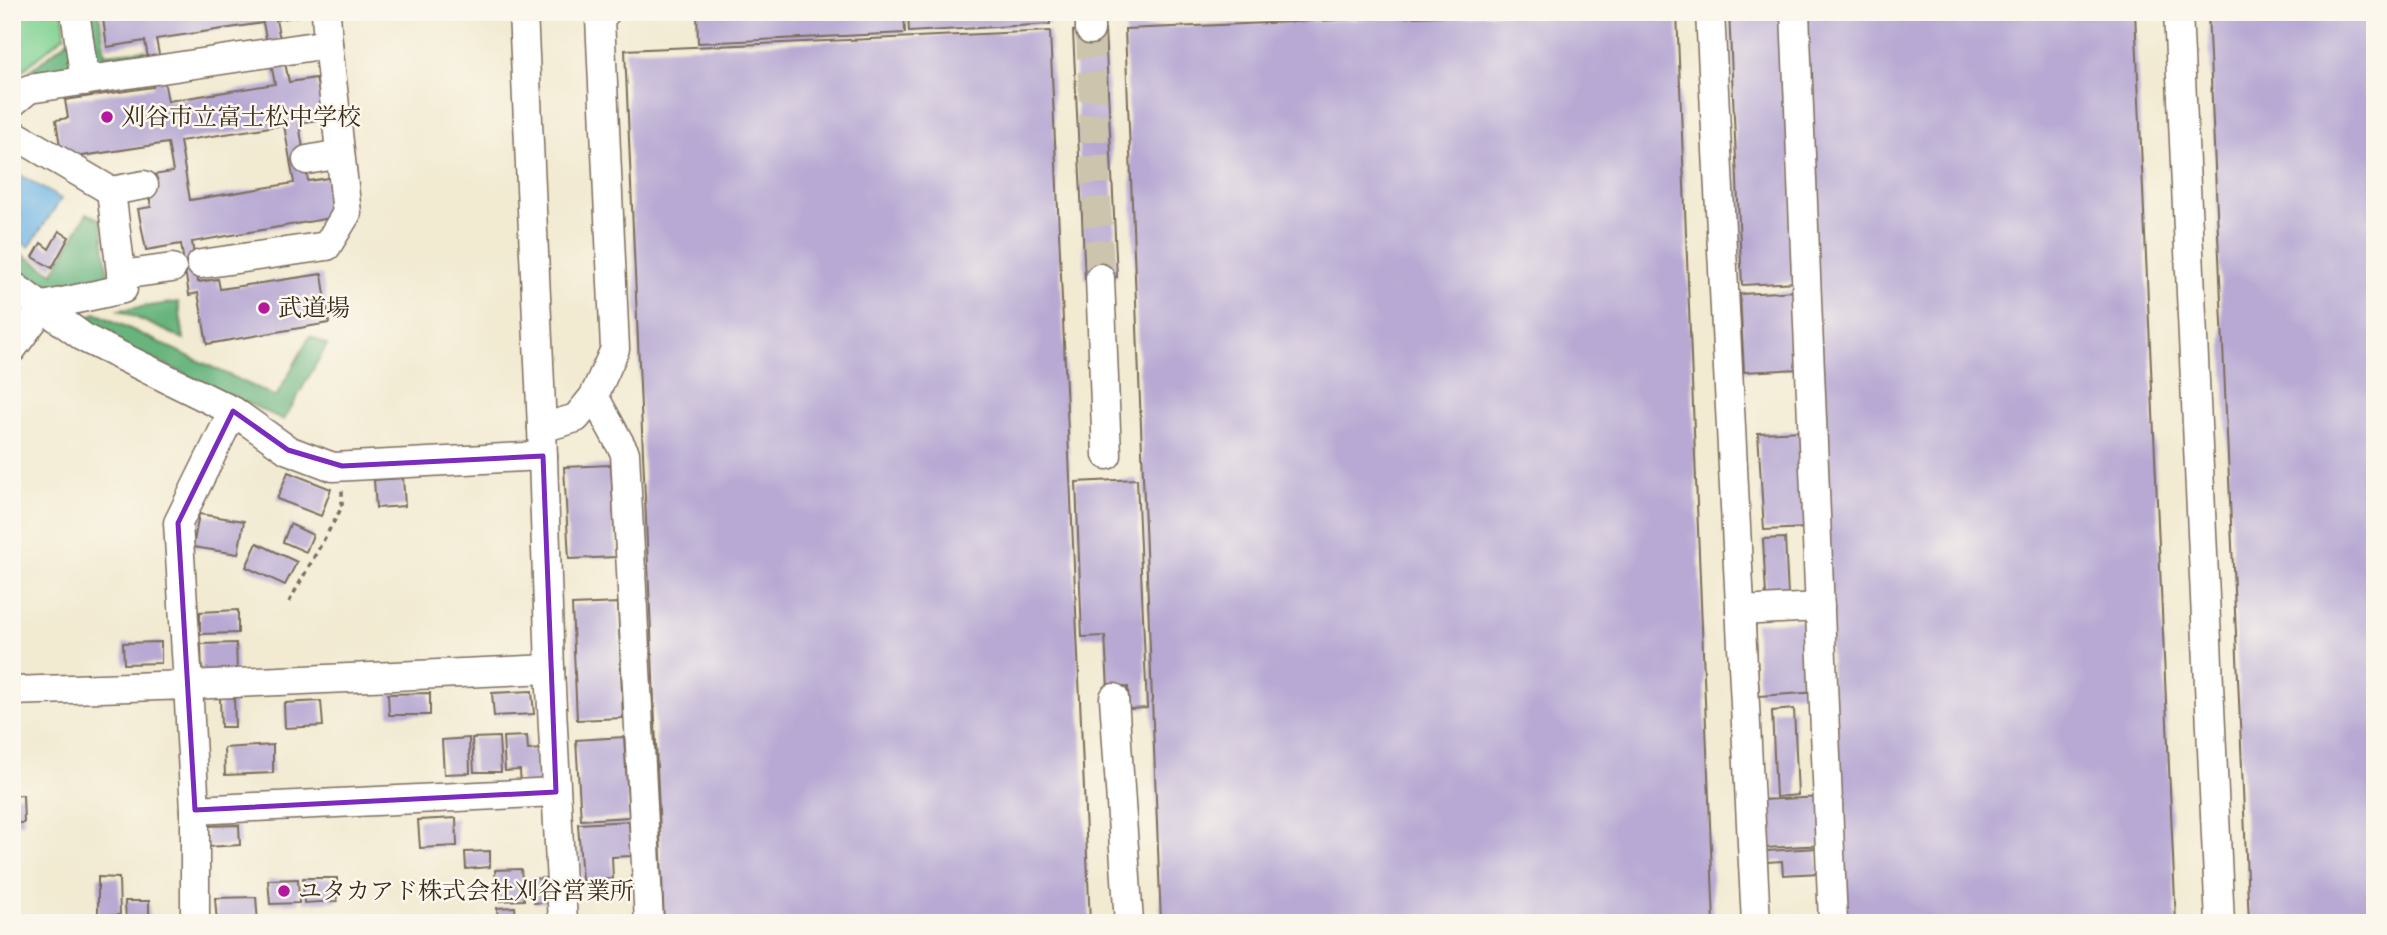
<svg xmlns="http://www.w3.org/2000/svg" width="2387" height="935" font-family="'IM FELL Double Pica','Noto Serif JP',serif">
  <style>
    .green { fill: #80d293; stroke: #5e7e58; stroke-width: 2 }
    .forest { fill: #68b47d; stroke: #526f4e; stroke-width: 2 }
    .water { fill: #6eb5e5; stroke: #547082; stroke-width: 2 }
    .building { fill: #b7a9d3; fill-rule: evenodd }
    .lines { fill: none; stroke-linecap: round; stroke-linejoin: round }
    .minor-tunnel { stroke: #cdc4ad; stroke-width: 28; stroke-dasharray: 28 14; stroke-linecap: butt }
    .minor-casing { stroke: #7b6d5d; stroke-width: 31 }
    .path { stroke: #7b6d5d; stroke-width: 3.5; stroke-dasharray: 5 5; stroke-linecap: butt }
    .minor { stroke: #fff; stroke-width: 28 }
    .marked { fill: none; stroke: #7b2cbf; stroke-width: 5; stroke-linejoin: round }
    .poi-dot { fill: #b5179e; stroke: #fbf7ec; stroke-width: 2.5 }
    .labels { text-anchor: middle; stroke-width: 5; stroke-linejoin: round; paint-order: stroke }
    .poi-label { font-size: 24px; fill: #3b2a1e; stroke: #fbf7ec; text-anchor: start }
  </style>
  <rect width="100%" height="100%" fill="#fbf7ec"/>
  <filter id="ink" filterUnits="userSpaceOnUse"><feTurbulence type="fractalNoise" baseFrequency=".0143" numOctaves="2"/><feDisplacementMap in="SourceGraphic" scale="14" xChannelSelector="R" yChannelSelector="G"/><feConvolveMatrix kernelMatrix="1 2 1 2 8 2 1 2 1" color-interpolation-filters="sRGB"/></filter>
  <filter id="wash" filterUnits="userSpaceOnUse"><feTurbulence type="fractalNoise" baseFrequency=".00686" numOctaves="4" result="noise"/><feDisplacementMap in="SourceGraphic" scale="28" xChannelSelector="R" yChannelSelector="G"/><feGaussianBlur stdDeviation="1.57" result="paint"/><feColorMatrix in="noise" values="0 0 0 0 0 0 0 0 0 0 0 0 0 0 0 0 0 1.4 0 .05"/><feComposite in="paint" operator="in"/></filter>
  <g filter="url(#wash)">
    <rect width="100%" height="100%" fill="#f2ead1"/>
    <!-- green -->
    <path class="green" d="M12 12H63L65 35 12 79Z"/>
    <!-- forest -->
    <g class="forest">
      <path d="M85 12H99L105 54 145 50 146 62 92 69Z"/>
      <path d="M71 38 76 76 36 81 30 71Z"/>
      <path d="M87 213 101 220 109 282 54 290 12 265V248L53 273Z"/>
      <path d="M178 302 184 339 119 310Z"/>
      <path d="M96 313 276 397 310 336 327 345 284 420 94 332 81 322Z"/>
    </g>
    <!-- water -->
    <path class="water" d="M12 170 61 199 29 247 12 237Z"/>
    <g id="blocks">
      <!-- building -->
      <g class="building">
        <path d="M102 12H322L276 20 289 82 316 78 324 119 299 123 308 181 335 177 342 216 192 242 198 282 218 279 220 289 322 274 329 323 207 344 198 293 189 295 181 244 146 250 138 209 151 207 146 176 173 172 168 143 62 159 56 120 68 118 65 100 153 87 145 41 107 47ZM263 23 275 84 168 101 156 39ZM284 125 294 183 190 200 180 141Z"/>
        <path d="M697 12H904L905 33 698 43Z"/>
        <path d="M927 12H1050V24L909 32 908 13Z"/>
        <path d="M1533 12H1677L1714 923H1161L1125 29Z"/>
        <path d="M1729 12H1784L1797 282 1742 285Z"/>
        <path d="M1802 12H2135L2176 923H1842Z"/>
        <path d="M2208 12H2375V923H2249Z"/>
        <path d="M1105 29 1117 277 1085 279 1073 31Z"/>
        <path d="M1050 31 1090 923H664L625 50Z"/>
        <path d="M59 231 69 237 52 268 33 257 41 243 49 249Z"/>
        <path d="M1796 291 1800 369 1744 372 1740 294Z"/>
        <path d="M1802 431 1807 528 1764 530 1758 433Z"/>
        <path d="M611 465 616 557 569 559 564 467Z"/>
        <path d="M288 472 331 489 321 516 277 499Z"/>
        <path d="M403 478 405 506 376 508 374 480Z"/>
        <path d="M1137 479 1147 708 1129 709 1128 687 1108 688 1105 636 1082 637 1076 482Z"/>
        <path d="M199 514 244 521 238 554 193 547Z"/>
        <path d="M290 524 313 535 306 552 283 542Z"/>
        <path d="M1785 538 1788 595 1766 596 1763 539Z"/>
        <path d="M257 543 297 562 285 585 246 567Z"/>
        <path d="M618 603 623 718 577 720 572 605Z"/>
        <path d="M238 610V633L200 634V612Z"/>
        <path d="M1816 620 1820 692 1759 696 1755 623Z"/>
        <path d="M161 642V663L124 664 123 643Z"/>
        <path d="M236 643 237 672 202 674 201 644Z"/>
        <path d="M532 691 534 714 494 716 492 693Z"/>
        <path d="M430 693V715H389L388 694Z"/>
        <path d="M220 697H234L235 727H221Z"/>
        <path d="M321 701 323 726 285 728 284 703Z"/>
        <path d="M1794 709 1798 795 1776 797 1772 711Z"/>
        <path d="M527 736 528 750 542 749 543 786 521 787 520 770 505 771 503 737Z"/>
        <path d="M499 737 501 772H474L472 738Z"/>
        <path d="M624 737 629 817 581 820 576 740Z"/>
        <path d="M469 738 470 773 444 774 442 740Z"/>
        <path d="M273 745V773L225 775 224 748Z"/>
        <path d="M23 795 24 823H12V796Z"/>
        <path d="M1824 797 1826 845 1763 848 1760 800Z"/>
        <path d="M456 818 457 846 420 848 418 820Z"/>
        <path d="M629 821 631 856 612 857 613 879 582 880 578 824Z"/>
        <path d="M239 825 240 845 207 847 206 826Z"/>
        <path d="M1818 848 1819 873 1783 875 1782 861 1767 862 1766 851Z"/>
        <path d="M490 851V867L466 869 465 852Z"/>
        <path d="M521 869 524 900 497 901 495 870Z"/>
        <path d="M98 877 119 878 120 915H98Z"/>
        <path d="M303 878H337V901L304 903Z"/>
        <path d="M545 878 546 902 534 903 533 879Z"/>
        <path d="M298 879 299 903 270 904 268 880Z"/>
        <path d="M256 897 258 923H217L215 898Z"/>
        <path d="M125 901H149V923H126Z"/>
        <path d="M515 907 516 922 498 923 497 908Z"/>
      </g>
    </g>
  </g>
  <g filter="url(#ink)">
    <use href="#blocks" fill-opacity="0" stroke="#7b6d5d" stroke-width="2"/>
    <g class="lines">
      <!-- minor-tunnel -->
      <path class="minor-tunnel" d="M1090 30 1100 278"/>
      <defs>
        <g id="minor">
          <path d="M75 12 85 81"/>
          <path d="M523 12 542 428 550 669 563 923"/>
          <path d="M606 12 600 18 615 349 594 396 625 453 649 923"/>
          <path d="M1090 12V30"/>
          <path d="M1710 12 1756 923"/>
          <path d="M1795 12 1833 923"/>
          <path d="M2178 12 2220 923"/>
          <path d="M12 103 29 89 328 44"/>
          <path d="M12 133 111 191 123 289 44 306 12 349"/>
          <path d="M307 160 340 154"/>
          <path d="M111 191 144 185"/>
          <path d="M201 264 327 246 347 213 328 44 326 12"/>
          <path d="M121 275 172 268"/>
          <path d="M1100 278 1107 455"/>
          <path d="M12 285 86 339 233 411 288 450 333 467 543 456"/>
          <path d="M233 411 178 523 188 685 550 669"/>
          <path d="M542 428 576 418 594 396"/>
          <path d="M1740 611 1820 607"/>
          <path d="M12 691 188 685 195 810V923"/>
          <path d="M1114 698 1129 923"/>
          <path d="M195 810 556 792"/>
        </g>
      </defs>
      <!-- minor casing -->
      <use href="#minor" class="minor-casing"/>
      <!-- path -->
      <path class="path" d="M289 602 342 507V489"/>
      <!-- minor -->
      <use href="#minor" class="minor"/>
    </g>
  </g>
  <!-- marked area -->
  <path class="marked" d="M233 411 288 450 342 466 543 456 556 792 195 810 178 523Z"/>
  <!-- markers -->
  <g class="poi-dot">
    <circle cx="107" cy="117" r="7"/>
    <circle cx="264" cy="308" r="7"/>
    <circle cx="284" cy="891" r="7"/>
  </g>
  <g class="labels">
    <!-- poi labels -->
    <g class="poi-label">
      <text x="121" y="125">刈谷市立富士松中学校</text>
      <text x="278" y="316">武道場</text>
      <text x="298" y="899">ユタカアド株式会社刈谷営業所</text>
    </g>
  </g>
  <!-- margin -->
  <rect width="2387" height="935" fill="none" stroke="#fbf7ec" stroke-width="42"/>
</svg>
